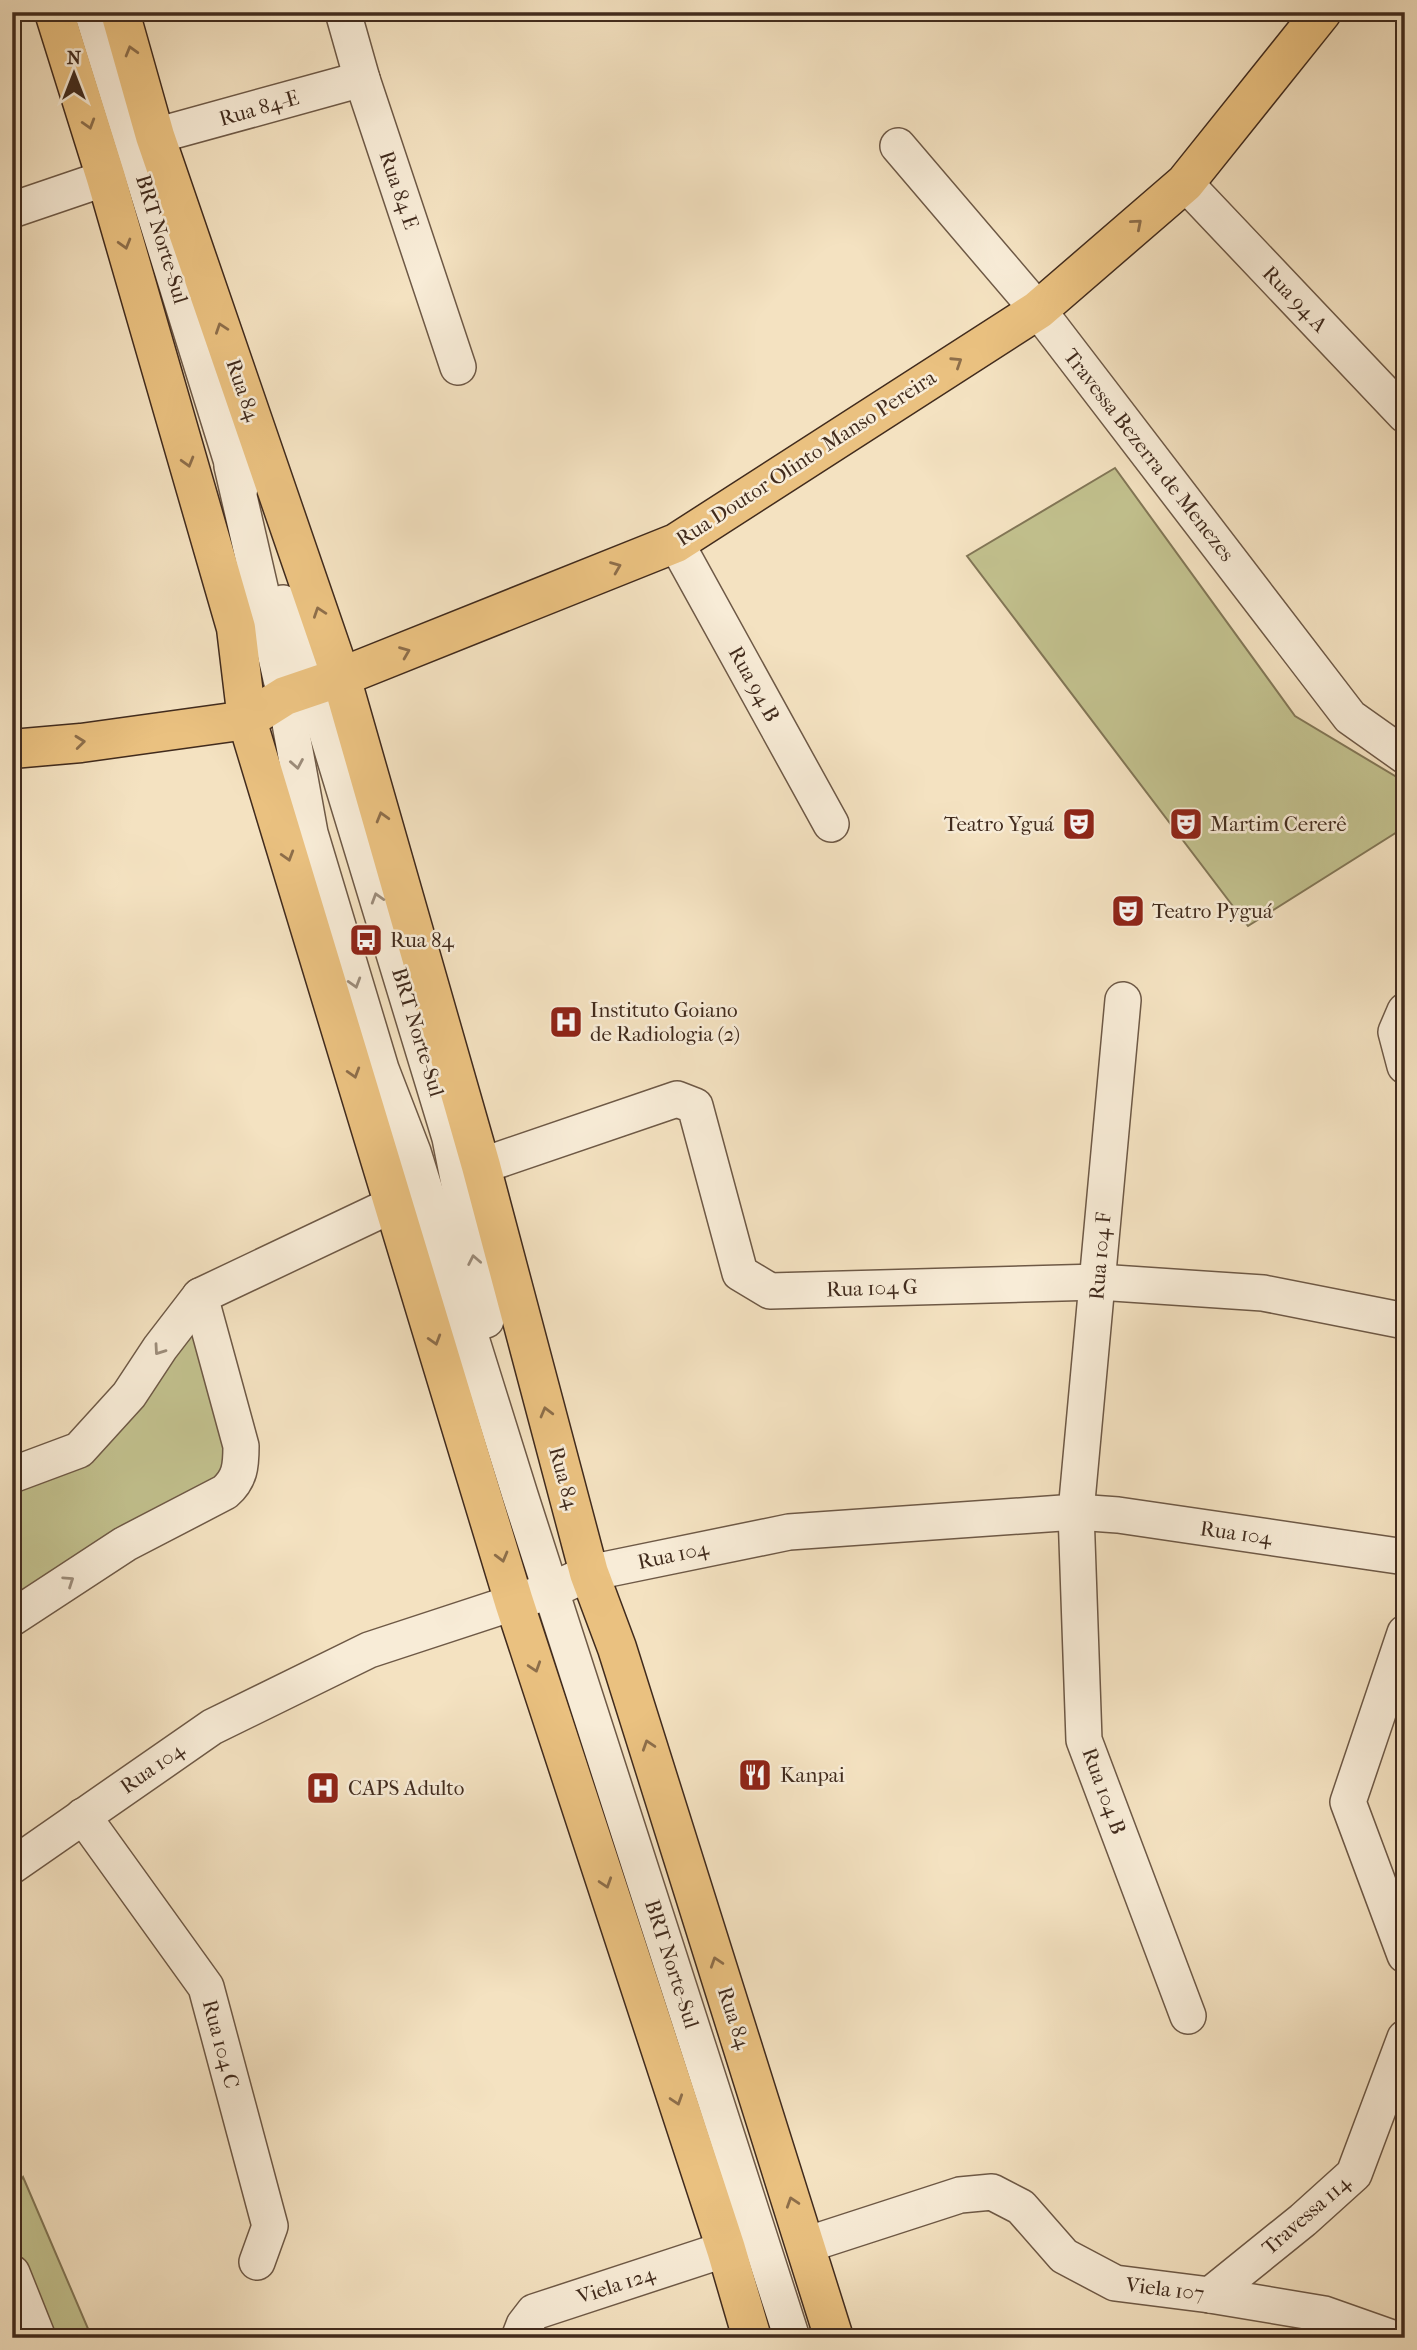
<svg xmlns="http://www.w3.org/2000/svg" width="1417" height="2350" font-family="'IM FELL French Canon',serif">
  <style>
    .green { fill: #c2c18e; stroke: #827656; stroke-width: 2 }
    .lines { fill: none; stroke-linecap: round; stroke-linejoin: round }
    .minor-casing { stroke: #6e5946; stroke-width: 38 }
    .major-casing { stroke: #412b1d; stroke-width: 41 }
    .minor { stroke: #f8ecd7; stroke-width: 35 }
    .major { stroke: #eac180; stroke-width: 38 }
    .oneway { stroke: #8d6e4a }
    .oneway2 { stroke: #9c8c7a }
    .labels { text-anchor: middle; stroke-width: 5; stroke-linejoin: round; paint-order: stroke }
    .street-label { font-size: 21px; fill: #412b1d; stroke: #f8ecd7 }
    .poi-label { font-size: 21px; fill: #412b1d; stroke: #f8ecd7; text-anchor: start }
  </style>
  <rect width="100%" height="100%" fill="#f4e2c1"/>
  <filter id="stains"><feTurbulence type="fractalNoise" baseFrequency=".00286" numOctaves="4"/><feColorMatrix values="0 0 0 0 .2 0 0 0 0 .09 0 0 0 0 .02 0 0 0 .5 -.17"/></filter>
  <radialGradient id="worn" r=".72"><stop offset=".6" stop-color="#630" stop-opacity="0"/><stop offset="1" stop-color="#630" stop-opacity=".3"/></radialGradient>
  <!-- green -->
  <g class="green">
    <path d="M1115 468 1295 716 1405 782V827L1248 926 967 556Z"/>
    <path d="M191 1325 226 1450 222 1474 12 1601V1489Z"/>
    <path d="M23 2177 92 2338H12V2193Z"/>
  </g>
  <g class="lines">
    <defs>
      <g id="minor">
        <path d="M92 12 240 488"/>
        <path d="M343 12 362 79 458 367"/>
        <path d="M155 136 362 79"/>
        <path d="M898 146 1038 310 1350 717 1405 756"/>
        <path d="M1185 183 1405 415"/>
        <path d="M12 210 106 178"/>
        <path d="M232 466 285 696 310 833 381 1069 413 1152 520 1495 792 2338"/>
        <path d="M676 543 831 824"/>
        <path d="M283 603 313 687 450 1138 486 1320"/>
        <path d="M1123 1000 1076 1512 1084 1740 1188 2016"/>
        <path d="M1405 1011 1396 1032 1405 1066"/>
        <path d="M481 1166 677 1099 695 1106 740 1273 770 1291 1098 1282 1263 1293 1405 1321"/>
        <path d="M12 1475 79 1450 129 1395 160 1348 200 1296 394 1204"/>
        <path d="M12 1618 125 1544 225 1492C240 1479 241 1466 241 1446L200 1296"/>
        <path d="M1405 1633 1348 1802 1405 1955"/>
        <path d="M83 1816 206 1987 270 2226 257 2262"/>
        <path d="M12 1866 212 1727 369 1650 552 1590 589 1573 789 1532 1076 1512 1118 1515 1405 1557"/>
        <path d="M806 2245 960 2195 992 2192 1021 2207 1064 2256 1115 2283 1210 2295 1324 2314 1392 2338"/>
        <path d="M12 2273 38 2338"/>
        <path d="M1210 2295 1303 2220 1354 2174 1405 2038"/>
        <path d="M519 2338 524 2325 534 2312 726 2249"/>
      </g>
      <g id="major">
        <path d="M54 12 106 178 236 628 247 720 514 1602 726 2249 752 2338"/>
        <path d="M120 12 155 136 341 677 481 1166 589 1573 617 1648 834 2338"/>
        <path d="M12 749 81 743 247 720 285 696 341 677 676 543 1038 310 1185 183 1322 12"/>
      </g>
    </defs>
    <!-- minor casing -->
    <use href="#minor" class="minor-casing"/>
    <!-- major casing -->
    <use href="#major" class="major-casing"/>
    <!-- minor -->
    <use href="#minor" class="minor"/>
    <!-- major -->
    <use href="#major" class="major"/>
  </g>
  <!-- one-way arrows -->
  <defs><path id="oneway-chevron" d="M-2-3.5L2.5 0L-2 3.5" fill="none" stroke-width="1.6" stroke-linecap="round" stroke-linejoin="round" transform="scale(1.75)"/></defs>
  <g class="oneway">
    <use href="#oneway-chevron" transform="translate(131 51) rotate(-106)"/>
    <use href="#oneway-chevron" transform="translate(89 124) rotate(73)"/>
    <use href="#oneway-chevron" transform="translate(1137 224) rotate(-41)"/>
    <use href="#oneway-chevron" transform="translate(125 244) rotate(74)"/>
    <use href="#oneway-chevron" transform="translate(221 328) rotate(-109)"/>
    <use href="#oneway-chevron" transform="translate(957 362) rotate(-33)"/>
    <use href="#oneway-chevron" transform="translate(188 462) rotate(74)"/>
    <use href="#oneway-chevron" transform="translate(616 567) rotate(-22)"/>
    <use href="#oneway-chevron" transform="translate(319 612) rotate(-109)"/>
    <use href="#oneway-chevron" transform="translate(405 652) rotate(-22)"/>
    <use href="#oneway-chevron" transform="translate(80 742) rotate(-6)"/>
    <use href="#oneway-chevron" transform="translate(382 817) rotate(-106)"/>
    <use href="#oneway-chevron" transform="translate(288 856) rotate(73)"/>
    <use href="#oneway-chevron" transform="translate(354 1073) rotate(73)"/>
    <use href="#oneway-chevron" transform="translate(435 1340) rotate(73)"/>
    <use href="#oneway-chevron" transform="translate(546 1412) rotate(-105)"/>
    <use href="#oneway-chevron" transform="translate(502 1557) rotate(75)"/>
    <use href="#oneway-chevron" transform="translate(535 1667) rotate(72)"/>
    <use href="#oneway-chevron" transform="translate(648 1745) rotate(-108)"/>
    <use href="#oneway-chevron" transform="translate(606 1883) rotate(72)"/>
    <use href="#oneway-chevron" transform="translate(716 1962) rotate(-108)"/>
    <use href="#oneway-chevron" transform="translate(677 2100) rotate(72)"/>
    <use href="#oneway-chevron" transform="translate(792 2202) rotate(-108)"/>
  </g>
  <g class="oneway2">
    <use href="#oneway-chevron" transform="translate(297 764) rotate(80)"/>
    <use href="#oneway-chevron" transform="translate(377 898) rotate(-107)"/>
    <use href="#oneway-chevron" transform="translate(355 983) rotate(73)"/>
    <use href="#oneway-chevron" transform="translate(474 1260) rotate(-101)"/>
    <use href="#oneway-chevron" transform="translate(159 1350) rotate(125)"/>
    <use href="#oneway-chevron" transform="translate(69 1581) rotate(-34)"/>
  </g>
  <!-- icons -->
  <defs>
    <symbol id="theatre-square" viewBox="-11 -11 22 22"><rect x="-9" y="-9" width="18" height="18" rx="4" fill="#8f2418" stroke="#f8ecd7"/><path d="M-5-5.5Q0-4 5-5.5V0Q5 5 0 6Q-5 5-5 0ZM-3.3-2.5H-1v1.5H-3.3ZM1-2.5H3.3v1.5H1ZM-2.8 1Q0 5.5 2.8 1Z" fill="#fff"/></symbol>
    <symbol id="bus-square" viewBox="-11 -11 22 22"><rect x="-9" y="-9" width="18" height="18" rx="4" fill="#8f2418" stroke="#f8ecd7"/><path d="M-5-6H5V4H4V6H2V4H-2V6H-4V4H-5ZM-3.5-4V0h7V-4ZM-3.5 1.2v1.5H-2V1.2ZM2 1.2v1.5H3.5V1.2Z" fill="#fff"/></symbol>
    <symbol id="hospital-square" viewBox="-11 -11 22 22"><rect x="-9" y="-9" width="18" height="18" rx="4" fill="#8f2418" stroke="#f8ecd7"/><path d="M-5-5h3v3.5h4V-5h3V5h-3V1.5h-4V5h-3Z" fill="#fff"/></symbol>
    <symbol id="restaurant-square" viewBox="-11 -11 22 22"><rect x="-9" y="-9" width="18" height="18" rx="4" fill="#8f2418" stroke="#f8ecd7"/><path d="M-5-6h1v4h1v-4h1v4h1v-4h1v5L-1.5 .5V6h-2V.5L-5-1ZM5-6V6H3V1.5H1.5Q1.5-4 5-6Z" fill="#fff"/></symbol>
  </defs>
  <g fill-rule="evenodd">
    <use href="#theatre-square" x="1060" y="805" width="38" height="38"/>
    <use href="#theatre-square" x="1167" y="805" width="38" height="38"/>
    <use href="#theatre-square" x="1109" y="892" width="38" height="38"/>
    <use href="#bus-square" x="347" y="921" width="38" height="38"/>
    <use href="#hospital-square" x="547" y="1003" width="38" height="38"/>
    <use href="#restaurant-square" x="736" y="1756" width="38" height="38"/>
    <use href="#hospital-square" x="304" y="1769" width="38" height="38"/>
  </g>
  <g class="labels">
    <!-- street labels -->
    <g class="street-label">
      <text transform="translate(259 108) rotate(-16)" y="7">Rua 84-E</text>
      <text transform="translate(399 190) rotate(71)" y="7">Rua 84 E</text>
      <text transform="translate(162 239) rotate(73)" y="7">BRT Norte-Sul</text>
      <text transform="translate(1295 299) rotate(46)" y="7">Rua 94 A</text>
      <text transform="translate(243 390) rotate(71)" y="7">Rua 84</text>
      <text transform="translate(1149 455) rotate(52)" y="7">Travessa Bezerra de Menezes</text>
      <text transform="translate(806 458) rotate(-33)" y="7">Rua Doutor Olinto Manso Pereira</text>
      <text transform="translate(754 684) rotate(61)" y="7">Rua 94 B</text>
      <text transform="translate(418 1032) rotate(73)" y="7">BRT Norte-Sul</text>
      <text transform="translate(1100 1256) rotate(-85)" y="7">Rua 104 F</text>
      <text transform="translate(872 1288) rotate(-2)" y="7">Rua 104 G</text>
      <text transform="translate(564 1478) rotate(75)" y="7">Rua 84</text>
      <text transform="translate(1236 1533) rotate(8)" y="7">Rua 104</text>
      <text transform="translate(673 1555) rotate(-12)" y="7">Rua 104</text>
      <text transform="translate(152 1768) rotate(-35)" y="7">Rua 104</text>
      <text transform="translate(1104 1791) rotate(70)" y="7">Rua 104 B</text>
      <text transform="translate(672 1964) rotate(72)" y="7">BRT Norte-Sul</text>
      <text transform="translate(734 2018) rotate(72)" y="7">Rua 84</text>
      <text transform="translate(221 2044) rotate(75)" y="7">Rua 104 C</text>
      <text transform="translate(1306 2215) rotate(-41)" y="7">Travessa 114</text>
      <text transform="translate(616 2285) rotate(-18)" y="7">Viela 124</text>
      <text transform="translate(1165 2289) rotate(7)" y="7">Viela 107</text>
    </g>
    <!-- poi labels -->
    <g class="poi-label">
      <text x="1054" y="831" text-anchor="end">Teatro Yguá</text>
      <text x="1210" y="831">Martim Cererê</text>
      <text x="1152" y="918">Teatro Pyguá</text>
      <text x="390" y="947">Rua 84</text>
      <text x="590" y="1017">Instituto Goiano<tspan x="590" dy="24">de Radiologia (2)</tspan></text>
      <text x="780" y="1782">Kanpai</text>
      <text x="348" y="1795">CAPS Adulto</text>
    </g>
  </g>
  <!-- margin -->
  <rect width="1417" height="2350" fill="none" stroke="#f4e2c1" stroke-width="42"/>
  <rect x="14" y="14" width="1389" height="2322" fill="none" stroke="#412b1d" stroke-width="3.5"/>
  <rect x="21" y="21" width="1375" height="2308" fill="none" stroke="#412b1d" stroke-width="2"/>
  <!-- north arrow -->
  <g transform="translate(74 74)" stroke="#f8ecd7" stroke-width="5" paint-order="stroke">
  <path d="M0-5L12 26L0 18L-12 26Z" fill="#412b1d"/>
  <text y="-10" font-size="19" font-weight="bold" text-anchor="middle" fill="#412b1d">N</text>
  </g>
  <rect width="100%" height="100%" filter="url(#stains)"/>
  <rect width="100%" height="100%" fill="url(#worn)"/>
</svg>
